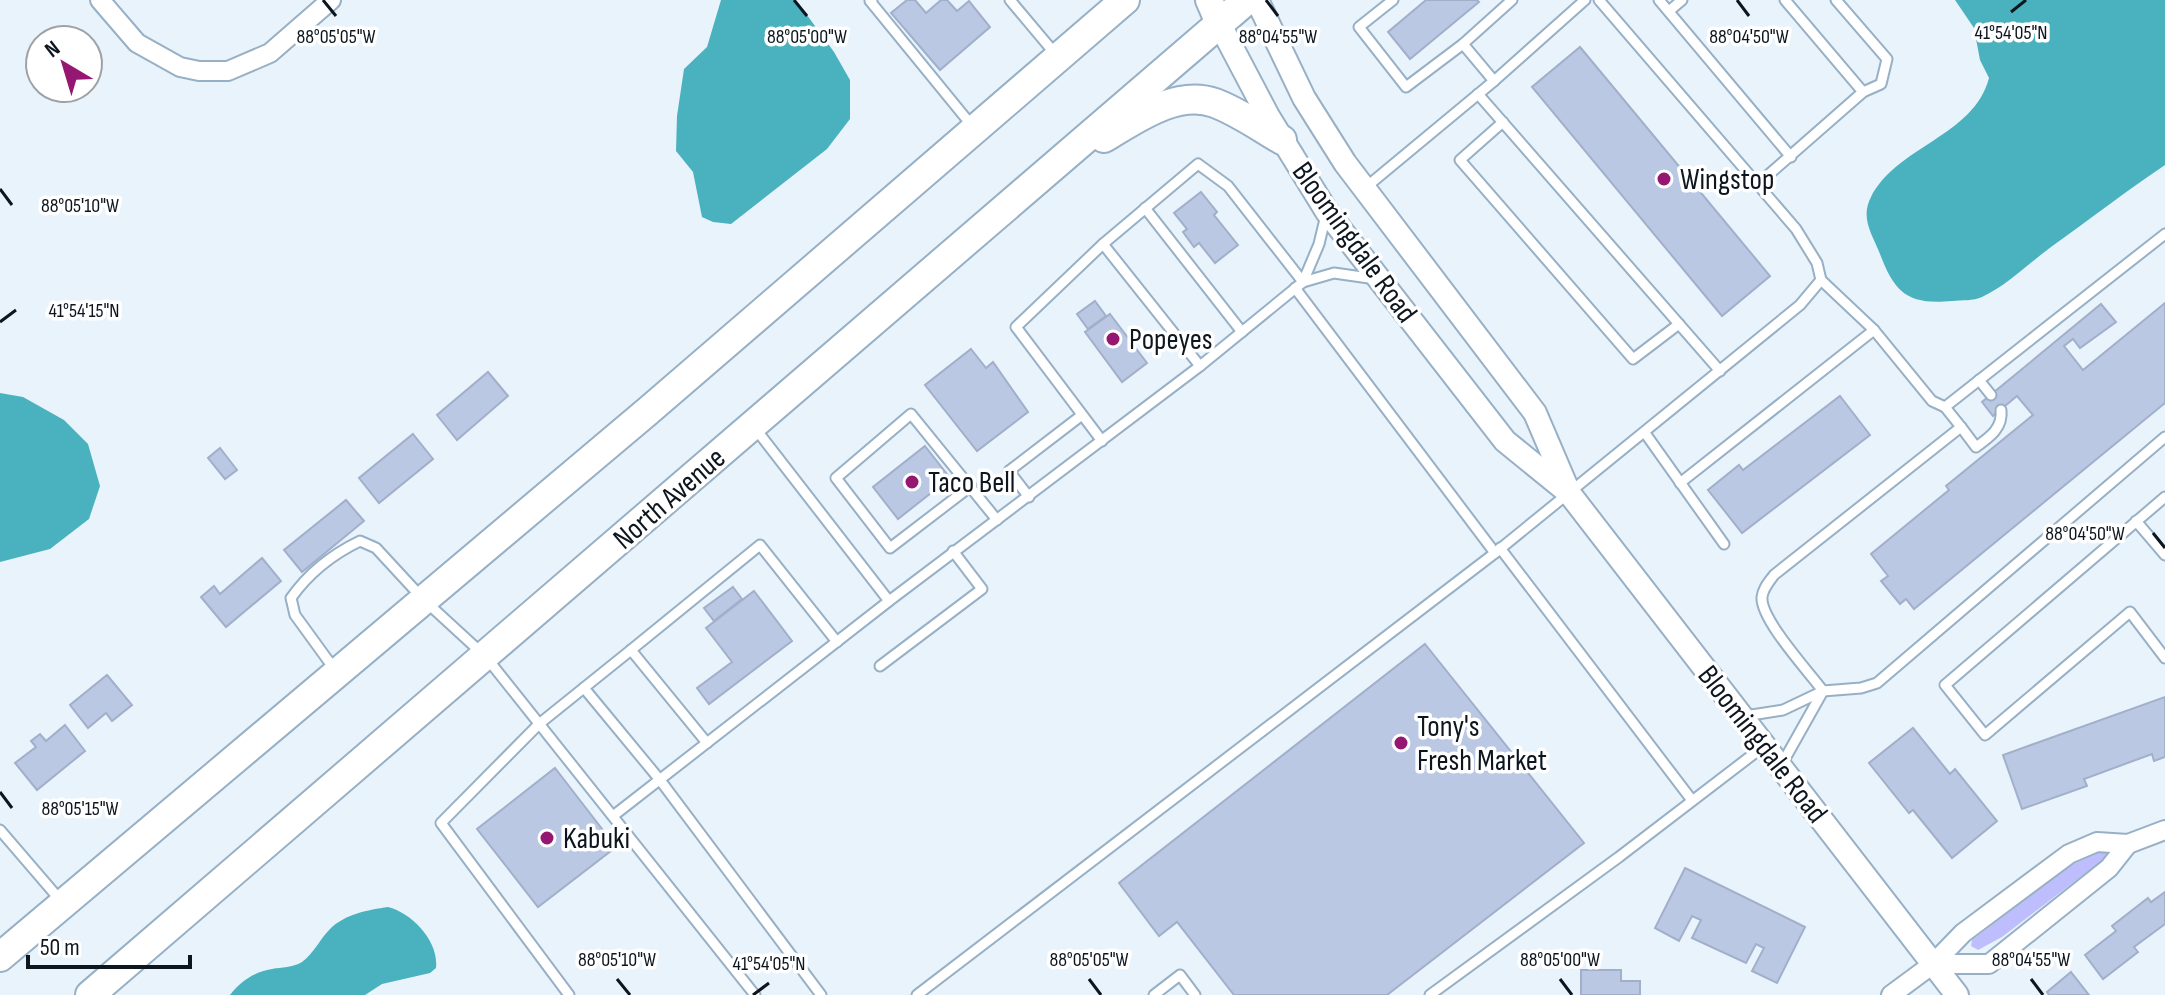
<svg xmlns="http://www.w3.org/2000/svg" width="2165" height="995" font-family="'Sofia Sans Condensed',sans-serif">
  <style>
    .green { fill: #bebefe }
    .water { fill: #4ab2bf }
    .building { fill: #bac8e3; stroke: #a1afca; stroke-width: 2 }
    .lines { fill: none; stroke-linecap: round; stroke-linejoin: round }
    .service-casing { stroke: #97b0c5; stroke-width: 13 }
    .minor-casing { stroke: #97b0c5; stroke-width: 22 }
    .tertiary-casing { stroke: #97b0c5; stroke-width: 26 }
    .secondary-casing { stroke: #97b0c5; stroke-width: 30 }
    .primary-casing { stroke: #97b0c5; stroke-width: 32 }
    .service { stroke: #fff; stroke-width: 9 }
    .minor { stroke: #fff; stroke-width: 18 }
    .tertiary { stroke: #fff; stroke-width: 22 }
    .secondary { stroke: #fff; stroke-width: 26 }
    .primary { stroke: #fff; stroke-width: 28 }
    .ticks { fill: none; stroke: #0d161e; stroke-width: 3 }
    .poi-dot { fill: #951771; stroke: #fff; stroke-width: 3 }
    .labels { text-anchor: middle; stroke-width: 7; stroke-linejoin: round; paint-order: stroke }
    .poi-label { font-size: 30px; fill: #0d161e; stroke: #fff; text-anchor: start }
    .street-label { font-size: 30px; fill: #0d161e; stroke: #fff }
    .ticks-label { font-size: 20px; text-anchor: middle; fill: #0d161e; stroke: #fff; stroke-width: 7; stroke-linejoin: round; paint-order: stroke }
  </style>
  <rect width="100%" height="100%" fill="#e9f3fc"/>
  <!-- green -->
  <path class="green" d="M2105 850 2108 856 2002 937 1978 950 1971 946 1972 940 2071 865Z"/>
  <!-- water -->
  <g class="water">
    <path d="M721 0H796L834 52 850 80V119L827 149 731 224 713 222 702 217 693 172 676 151 677 116 684 69 707 47Z"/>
    <path d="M1955 0H2165V165C2126 191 2089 220 2051 247 2029 263 2008 285 1982 297 1973 301 1962 300 1952 301 1909 305 1895 294 1880 254 1872 234 1860 218 1871 197 1897 146 1974 136 1989 78L1980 60 1974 28Z"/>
    <path d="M0 393 23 397 64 420 88 444 100 486 89 519 50 549 0 562Z"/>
    <path d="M388 907C412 913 439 941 436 968L430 973 382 984 365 995H230C241 981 254 972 272 969 282 967 292 968 302 962 314 953 320 939 330 929 345 914 368 910 388 907Z"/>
  </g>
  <!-- building -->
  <g class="building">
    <path d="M907 0H915L926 13 941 0H947L957 11 969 1 990 27 940 70 891 13Z"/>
    <path d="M1426 0H1477L1479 2 1410 59 1388 32Z"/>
    <path d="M1580 47 1770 276 1722 316 1532 87Z"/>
    <path d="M1201 192 1217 212 1214 215 1238 245 1215 263 1199 243 1194 247 1183 232 1187 229 1174 213Z"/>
    <path d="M1095 301 1106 316 1088 329 1077 314Z"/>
    <path d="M2165 303V403L1914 609 1906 599 1900 604 1881 581 1888 576 1871 554 1949 490 1946 486 2033 415 2017 396 1993 416 1982 402 2101 304 2116 322 2080 348 2073 339 2064 346 2083 370Z"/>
    <path d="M1110 314 1147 363 1122 382 1085 332Z"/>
    <path d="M971 349 986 368 993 362 1028 412 977 451 925 385Z"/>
    <path d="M488 372 508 396 457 440 437 415Z"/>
    <path d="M1840 396 1870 435 1742 533 1708 490 1739 465 1743 470Z"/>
    <path d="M413 434 433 459 379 503 359 478Z"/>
    <path d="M925 446 950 478 898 519 873 487Z"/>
    <path d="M220 448 237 470 225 479 208 458Z"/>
    <path d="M346 500 364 521 302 572 284 550Z"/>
    <path d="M262 558 281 581 226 627 201 597 214 586 220 594Z"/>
    <path d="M733 587 742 599 714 621 704 608Z"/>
    <path d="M754 591 792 641 709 704 697 688 732 662 706 628Z"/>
    <path d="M1425 644 1584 843 1387 995H1234L1177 922 1159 936 1119 883Z"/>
    <path d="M107 675 132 705 112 721 106 713 88 728 70 705Z"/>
    <path d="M2165 697V757L2154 761 2152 754 2084 779 2087 786 2022 809 2003 755Z"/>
    <path d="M65 725 85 751 37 790 15 763 36 747 31 741 40 734 46 741Z"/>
    <path d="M1913 728 1950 774 1955 769 1997 821 1952 858 1913 810 1909 813 1869 763Z"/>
    <path d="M555 768 616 847 538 907 477 829Z"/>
    <path d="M1685 868 1805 927 1777 983 1752 971 1764 948 1756 944 1746 963 1692 938 1701 920 1692 916 1679 941 1655 928Z"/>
    <path d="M2165 892V924L2134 947 2138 952 2103 979 2085 955 2116 931 2112 926 2148 898 2151 902Z"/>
    <path d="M1581 970H1621V981H1640V995H1581Z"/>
    <path d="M2071 972 2089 995H2049L2047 992Z"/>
  </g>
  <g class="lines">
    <defs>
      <g id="service">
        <path d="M872 0 870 1 973 127"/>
        <path d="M1010 0 1057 56"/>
        <path d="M1393 0 1359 27 1406 87 1463 44 1512 0"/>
        <path d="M1659 0 1791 157"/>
        <path d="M1785 0 1863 92"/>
        <path d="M1669 11 1682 0"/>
        <path d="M1463 44 1494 81"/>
        <path d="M1478 94 1720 371"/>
        <path d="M1503 122 1460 160 1633 359 1679 324"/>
        <path d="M1758 184 1863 92 1881 84 1887 59 1836 0"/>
        <path d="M1365 188 1494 81 1585 0"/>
        <path d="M1145 208 1242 332"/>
        <path d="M1103 244 1200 366"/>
        <path d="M1821 280 1874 330 1932 401 1945 407 2165 234"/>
        <path d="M1303 282 1319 244 1326 215"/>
        <path d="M1295 288 1495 553"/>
        <path d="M1979 380 1991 395"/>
        <path d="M1961 427 1976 447C1990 437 2003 428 2001 410"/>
        <path d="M755 428 889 601 1200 366 1303 282 1334 273 1376 279"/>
        <path d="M1645 433 1724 544"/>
        <path d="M1102 441 1016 327 1103 244 1198 164 1228 186 1303 282"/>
        <path d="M1680 483 1874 330"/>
        <path d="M971 486 890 548 836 478 911 414 997 520"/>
        <path d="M1029 497 1009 471 1082 415"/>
        <path d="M2165 497 1945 685 1985 735 2130 612 2165 658"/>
        <path d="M2136 521 2165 555"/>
        <path d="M1500 548 1691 799"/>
        <path d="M631 650 760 545 837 642"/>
        <path d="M880 666 982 589 953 551"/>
        <path d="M335 670 295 615 291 598C308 574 333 554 360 541L376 548 424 600 486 657 755 995"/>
        <path d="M584 688 660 780 821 995"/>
        <path d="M1823 691C1809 672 1760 619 1762 597 1763 588 1769 582 1774 575L1961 427 1945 407"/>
        <path d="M1745 716 1783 710 1823 691 1861 688 1877 683 2165 437"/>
        <path d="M1782 764 1823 691"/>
        <path d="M613 816 889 601"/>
        <path d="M0 830 61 901"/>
        <path d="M569 995 441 823 539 724 631 650 707 743"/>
        <path d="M917 995 1495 553 1800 305 1821 280 1817 263 1796 229 1599 0"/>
        <path d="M1154 995 1180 975 1195 995"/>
        <path d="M1430 995 1619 857 1764 746"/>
      </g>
      <g id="minor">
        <path d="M100 0 137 43 180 67 199 71H228L270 53 331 0"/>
        <path d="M1933 964H1989L2109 868 2128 844"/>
        <path d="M1891 995 1933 964 1963 933 2069 854 2097 842 2128 844 2165 830"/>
      </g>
      <g id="tertiary">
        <path d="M1257 0 1304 98 1345 163 1535 413 1568 490"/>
        <path d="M1219 23 1268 116 1327 212 1505 441 1569 493 1957 995"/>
      </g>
      <path id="secondary" d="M1209 0 1219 23"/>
      <g id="primary">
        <path d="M1104 138C1136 119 1177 89 1215 103 1239 112 1261 128 1282 140"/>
        <path d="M0 957 648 411 1125 0"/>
        <path d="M90 995 1247 0"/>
      </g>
    </defs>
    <!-- service casing -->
    <use href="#service" class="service-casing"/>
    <!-- minor casing -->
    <use href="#minor" class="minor-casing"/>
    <!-- tertiary casing -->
    <use href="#tertiary" class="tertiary-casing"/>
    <!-- secondary casing -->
    <use href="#secondary" class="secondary-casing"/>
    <!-- primary casing -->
    <use href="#primary" class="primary-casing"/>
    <!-- service -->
    <use href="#service" class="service"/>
    <!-- minor -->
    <use href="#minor" class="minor"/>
    <!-- tertiary -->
    <use href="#tertiary" class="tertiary"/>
    <!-- secondary -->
    <use href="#secondary" class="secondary"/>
    <!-- primary -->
    <use href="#primary" class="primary"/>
  </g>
  <!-- ticks -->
  <path class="ticks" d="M323 0 336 16M794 0 807 16M1266 0 1278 16M1737 0 1749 16M2011 12 2026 0M0 189 12 205M0 322 16 310M2153 533 2165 548M0 792 12 808M617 979 630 995M1089 979 1101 995M1560 979 1572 995M2031 979 2043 995M753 995 769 983"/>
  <!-- markers -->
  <g class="poi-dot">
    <circle cx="1664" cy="179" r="8"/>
    <circle cx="1113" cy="339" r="8"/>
    <circle cx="912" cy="482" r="8"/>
    <circle cx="1401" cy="743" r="8"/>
    <circle cx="547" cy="838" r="8"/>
  </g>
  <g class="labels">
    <!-- poi labels -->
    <g class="poi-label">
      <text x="1680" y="189">Wingstop</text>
      <text x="1129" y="349">Popeyes</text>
      <text x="928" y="492">Taco Bell</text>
      <text x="1417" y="736">Tony's<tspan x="1417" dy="34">Fresh Market</tspan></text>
      <text x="563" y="848">Kabuki</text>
    </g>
    <!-- street labels -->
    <g class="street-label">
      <text transform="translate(1355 242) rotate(54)" y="10">Bloomingdale Road</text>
      <text transform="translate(669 498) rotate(-41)" y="10">North Avenue</text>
      <text transform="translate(1763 744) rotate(52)" y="10">Bloomingdale Road</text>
    </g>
  </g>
  <g class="ticks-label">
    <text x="2011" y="39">41°54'05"N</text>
    <text x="336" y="43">88°05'05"W</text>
    <text x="807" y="43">88°05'00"W</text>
    <text x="1278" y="43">88°04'55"W</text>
    <text x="1749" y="43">88°04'50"W</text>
    <text x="80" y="212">88°05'10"W</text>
    <text x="84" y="317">41°54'15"N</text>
    <text x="2085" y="540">88°04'50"W</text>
    <text x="80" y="815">88°05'15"W</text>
    <text x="617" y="966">88°05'10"W</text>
    <text x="1089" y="966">88°05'05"W</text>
    <text x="1560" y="966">88°05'00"W</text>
    <text x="2031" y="966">88°04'55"W</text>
    <text x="769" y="970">41°54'05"N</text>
  </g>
  <!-- north arrow -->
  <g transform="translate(64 64) rotate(322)"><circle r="38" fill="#ffffff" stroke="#9ea2a5" stroke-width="2"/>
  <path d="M0-6L14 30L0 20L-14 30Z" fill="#951771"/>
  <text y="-12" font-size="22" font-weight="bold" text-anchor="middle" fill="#0d161e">N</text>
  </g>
  <!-- scale -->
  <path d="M28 955v12h162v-12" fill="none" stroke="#0d161e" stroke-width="4"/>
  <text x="40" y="955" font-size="24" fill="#0d161e" stroke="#ffffff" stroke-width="6" paint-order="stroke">50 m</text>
</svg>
